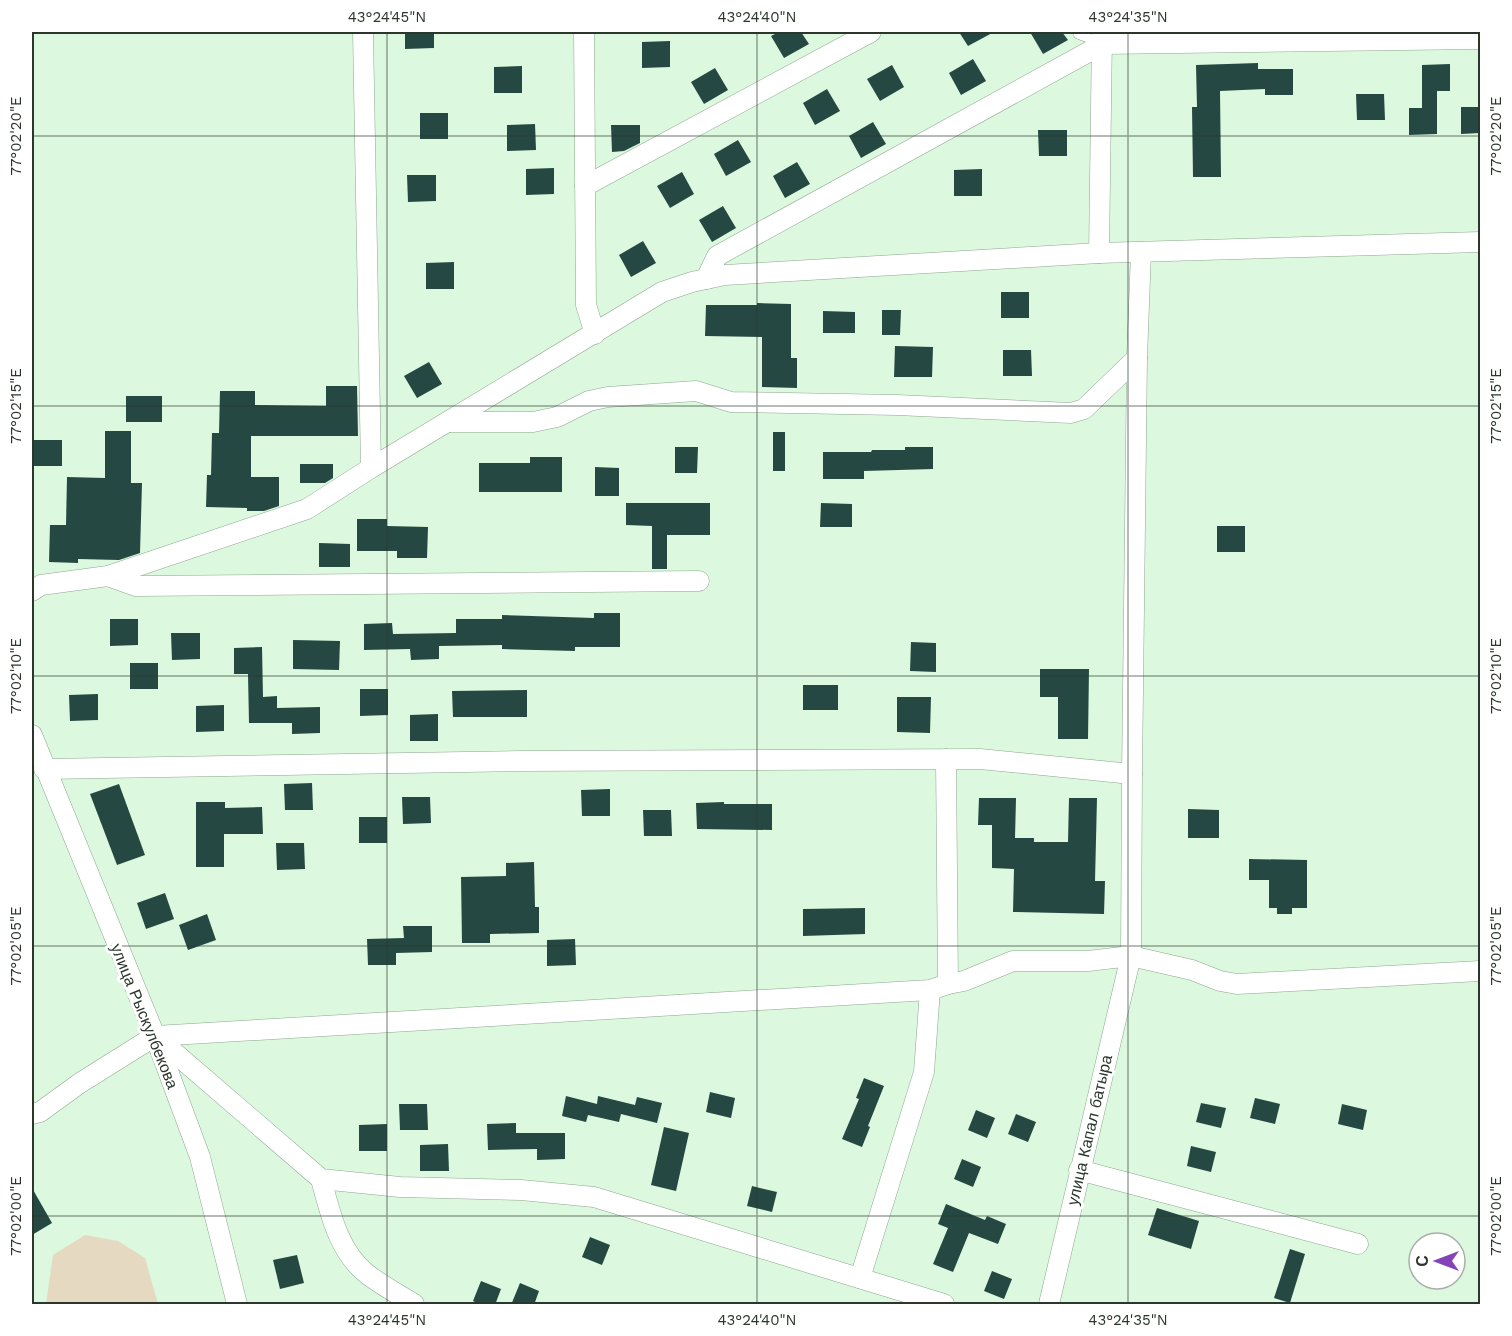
<svg xmlns="http://www.w3.org/2000/svg" width="1512" height="1336" font-family="'Work Sans',sans-serif">
  <style>
    .green { fill: #e5d9c1 }
    .building { fill: #254942 }
    .lines { fill: none; stroke-linecap: round; stroke-linejoin: round }
    .service-casing { stroke: #8da78f; stroke-width: 10 }
    .minor-casing { stroke: #8da78f; stroke-width: 21 }
    .service { stroke: #fff; stroke-width: 9 }
    .minor { stroke: #fff; stroke-width: 20 }
    .ticks { fill: none; stroke: #2b362c; stroke-width: 1.5; stroke-opacity: 0.45 }
    .labels { text-anchor: middle; stroke-width: 6; stroke-linejoin: round; paint-order: stroke }
    .street-label { font-size: 16px; fill: #2b362c; stroke: #fff }
    .neatline { fill: none; stroke: #2b362c; stroke-width: 2 }
    .ticks-label { font-size: 15px; text-anchor: middle; fill: #2b362c }
  </style>
  <rect width="100%" height="100%" fill="#dcf8de"/>
  <!-- green -->
  <path class="green" d="M85 1235 118 1241 145 1258 158 1304H46L53 1255Z"/>
  <!-- building -->
  <g class="building">
    <path d="M405 32H434V48L405 49Z"/>
    <path d="M779 32H801L809 44 784 58 771 36Z"/>
    <path d="M959 32H994L968 46Z"/>
    <path d="M1030 32H1062L1068 40 1043 54Z"/>
    <path d="M670 41V67L642 68V42Z"/>
    <path d="M973 59 986 81 961 95 949 73Z"/>
    <path d="M1258 63V69H1293V95H1265V89L1220 91 1221 177H1193L1192 107H1197L1196 65Z"/>
    <path d="M1450 64V91H1437V134L1409 135V108H1422V65Z"/>
    <path d="M892 65 904 87 880 101 867 79Z"/>
    <path d="M522 66V93H494V67Z"/>
    <path d="M715 68 728 90 704 104 691 82Z"/>
    <path d="M827 89 840 111 815 125 803 103Z"/>
    <path d="M1356 94H1384L1385 120H1357Z"/>
    <path d="M1461 107H1480V133L1461 134Z"/>
    <rect x="420" y="113" width="28" height="26"/>
    <path d="M873 122 886 144 861 158 849 136Z"/>
    <path d="M535 124 536 150 507 151V125Z"/>
    <path d="M611 125H640V143L624 151 612 152Z"/>
    <path d="M1038 130H1067V156H1039Z"/>
    <path d="M738 140 751 162 726 176 714 154Z"/>
    <path d="M797 162 810 184 785 198 773 176Z"/>
    <path d="M554 168V194L526 195V169Z"/>
    <path d="M982 169V196H954V170Z"/>
    <path d="M682 172 694 194 670 208 657 186Z"/>
    <path d="M407 175H436V201L408 202Z"/>
    <path d="M723 206 736 228 712 242 699 220Z"/>
    <path d="M643 241 656 263 631 277 619 255Z"/>
    <path d="M454 262V289H426V263Z"/>
    <rect x="1001" y="292" width="28" height="26"/>
    <path d="M757 303 791 304V358H797V388L762 387V337L705 336 706 305H757Z"/>
    <path d="M882 310H901L900 335H882Z"/>
    <path d="M823 311 855 312V333H823Z"/>
    <path d="M895 346 933 347 932 377H894Z"/>
    <path d="M1003 350H1031L1032 376H1003Z"/>
    <path d="M429 362 442 384 417 398 404 376Z"/>
    <path d="M326 386H357L358 436H251V477H279V506L264 511H247V508L206 507 207 475H211L212 433H219L220 391H255V405L326 406Z"/>
    <rect x="126" y="396" width="36" height="26"/>
    <path d="M105 431H131V483H142L140 553 119 560 78 559V563L49 562 50 525H66L67 477 105 478Z"/>
    <rect x="773" y="432" width="12" height="39"/>
    <rect x="32" y="440" width="30" height="26"/>
    <path d="M675 447H698L697 473H675Z"/>
    <path d="M905 447H933V469L864 471V479H823V452H871L872 450H905Z"/>
    <path d="M530 457H562V492H479V463H530Z"/>
    <path d="M300 464H333V478L325 483H300Z"/>
    <path d="M595 467 619 468V496H595Z"/>
    <path d="M626 503H710V535H667V569H652V526L626 525Z"/>
    <path d="M821 503 852 504V527H820Z"/>
    <path d="M357 519H387V526L428 527 427 558H397V551H357Z"/>
    <rect x="1217" y="526" width="28" height="26"/>
    <path d="M319 543 350 544V567H319Z"/>
    <path d="M594 613H620V647H575V651L502 649V645L439 646V659L411 660 410 649 364 650V624L392 623 393 634 456 633V619H502V615L594 618Z"/>
    <path d="M110 619H138V645L110 646Z"/>
    <path d="M171 633H200V659L172 660Z"/>
    <path d="M293 640 340 641 339 670 293 669Z"/>
    <path d="M911 642 936 643V672L910 671Z"/>
    <path d="M262 647 263 697 277 696V708L320 707V733L292 734V723H249L248 674H234V648Z"/>
    <rect x="130" y="663" width="28" height="26"/>
    <path d="M1040 669H1089L1088 739H1058V697H1040Z"/>
    <rect x="803" y="685" width="35" height="25"/>
    <path d="M360 689H388V715L360 716Z"/>
    <path d="M527 690V717H453L452 691Z"/>
    <path d="M98 694V720L70 721 69 695Z"/>
    <path d="M897 697H931L930 733 897 732Z"/>
    <path d="M224 705V731L196 732V706Z"/>
    <path d="M438 714V741H410V715Z"/>
    <path d="M312 783 313 810H285L284 784Z"/>
    <path d="M119 784 145 855 117 865 90 794Z"/>
    <path d="M610 789V816H582L581 790Z"/>
    <path d="M402 797H430L431 823 403 824Z"/>
    <path d="M979 798H1016L1015 838H1034V842H1068L1069 798H1097L1095 881H1105L1104 914 1013 912 1014 869 992 868V825H978Z"/>
    <path d="M196 802H225V808L262 807 263 834H224V867H196Z"/>
    <path d="M724 802V804H772V830L697 829 696 803Z"/>
    <path d="M1188 809 1219 810V838H1188Z"/>
    <path d="M643 810H671L672 836H644Z"/>
    <rect x="359" y="817" width="28" height="26"/>
    <path d="M276 843H304L305 869 277 870Z"/>
    <path d="M1249 859 1307 860V908H1292V914H1277V908H1269V880H1249Z"/>
    <path d="M534 862 535 907H539V933L490 934V943H462L461 877 506 876V863Z"/>
    <path d="M165 893 174 919 146 929 137 903Z"/>
    <path d="M865 908V934L803 936V909Z"/>
    <path d="M207 914 216 940 188 950 179 925Z"/>
    <path d="M403 926H432V952L396 953V965H368L367 939 404 938Z"/>
    <path d="M575 939 576 965 547 966V940Z"/>
    <path d="M864 1078 884 1086 868 1126 870 1127 862 1147 842 1139 859 1099 856 1098Z"/>
    <path d="M710 1092 735 1098 731 1118 706 1112Z"/>
    <path d="M566 1096 597 1104 598 1096 635 1105 637 1097 662 1103 657 1123 621 1114 619 1122 588 1115 586 1122 562 1116Z"/>
    <path d="M1255 1098 1280 1104 1275 1124 1250 1118Z"/>
    <path d="M1201 1103 1226 1108 1221 1128 1196 1122Z"/>
    <path d="M399 1104H427L428 1130H400Z"/>
    <path d="M1342 1104 1367 1110 1363 1130 1338 1124Z"/>
    <path d="M976 1110 995 1118 987 1138 968 1130Z"/>
    <path d="M1016 1114 1036 1122 1028 1142 1008 1134Z"/>
    <path d="M516 1123V1133H565V1159L537 1160V1149L488 1150 487 1124Z"/>
    <path d="M387 1124V1151H359V1125Z"/>
    <path d="M664 1127 689 1133 676 1191 651 1185Z"/>
    <path d="M448 1144 449 1171H420V1145Z"/>
    <path d="M1191 1146 1216 1152 1211 1172 1187 1166Z"/>
    <path d="M962 1159 981 1167 973 1187 954 1179Z"/>
    <path d="M752 1186 777 1192 772 1212 747 1206Z"/>
    <path d="M32 1188 52 1223 32 1235Z"/>
    <path d="M946 1204 985 1220 987 1216 1006 1224 998 1244 969 1233 953 1272 933 1264 948 1228 938 1224Z"/>
    <path d="M1157 1208 1199 1221 1191 1249 1148 1235Z"/>
    <path d="M590 1237 610 1245 602 1265 582 1257Z"/>
    <path d="M1290 1249 1305 1254 1290 1303 1274 1298Z"/>
    <path d="M297 1255 304 1283 280 1289 273 1260Z"/>
    <path d="M992 1271 1012 1279 1004 1299 984 1291Z"/>
    <path d="M481 1281 501 1289 495 1305H481L473 1301Z"/>
    <path d="M520 1283 539 1291 534 1305H511Z"/>
  </g>
  <g class="lines">
    <defs>
      <path id="service" d="M1078 32V34L1101 43"/>
      <g id="minor">
        <path d="M363 32 371 468"/>
        <path d="M584 32 586 305 595 334"/>
        <path d="M585 186 871 32"/>
        <path d="M1099 253 1102 34"/>
        <path d="M706 279 717 256 1103 44 1480 39"/>
        <path d="M448 422H533L557 417 589 401 608 397 696 391 731 402 897 405 1071 413 1084 409 1137 358"/>
        <path d="M108 576 136 586 699 581"/>
        <path d="M32 591 41 585 108 576 307 509 371 468 662 292 692 282 725 275 1099 253 1480 242"/>
        <path d="M32 735 155 1036 200 1157 237 1304"/>
        <path d="M946 759 948 984"/>
        <path d="M44 769 520 761 980 759 1132 774"/>
        <path d="M155 1036 321 1179 400 1187 521 1190 594 1197 944 1304"/>
        <path d="M32 1114 40 1112 80 1083 155 1036 930 990 948 984 964 981 1013 961H1088L1131 956 1192 970 1220 981 1237 984 1480 971"/>
        <path d="M1079 1170 1358 1244"/>
        <path d="M321 1179C330 1212 338 1251 367 1274 381 1285 398 1294 414 1304"/>
        <path d="M860 1278 924 1072 930 990"/>
        <path d="M1049 1304 1131 956 1132 774 1137 358 1141 252"/>
      </g>
    </defs>
    <!-- service casing -->
    <use href="#service" class="service-casing"/>
    <!-- minor casing -->
    <use href="#minor" class="minor-casing"/>
    <!-- service -->
    <use href="#service" class="service"/>
    <!-- minor -->
    <use href="#minor" class="minor"/>
  </g>
  <!-- ticks -->
  <path class="ticks" d="M387 32V1304M757 32V1304M1128 32V1304M32 136H1480M32 406H1480M32 676H1480M32 946H1480M32 1216H1480"/>
  <g class="labels">
    <!-- street labels -->
    <g class="street-label">
      <text transform="translate(145 1016) rotate(68)" y="6">улица Рыскулбекова</text>
      <text transform="translate(1089 1130) rotate(-77)" y="6">улица Капал батыра</text>
    </g>
  </g>
  <!-- border -->
  <rect width="1512" height="1336" fill="none" stroke="#ffffff" stroke-width="66"/>
  <!-- north arrow -->
  <g transform="translate(1437 1261) rotate(270)"><circle r="28" fill="#ffffff" stroke="#aaafab" stroke-width="1.5"/>
  <path d="M0-4.5L10 22L0 15L-10 22Z" fill="#8543b7"/>
  <text y="-9" font-size="16" font-weight="bold" text-anchor="middle" fill="#2b362c">С</text>
  </g>
  <rect x="33" y="33" width="1446" height="1270" class="neatline"/>
  <g class="ticks-label">
    <text x="387" y="22">43°24'45"N</text>
    <text x="757" y="22">43°24'40"N</text>
    <text x="1128" y="22">43°24'35"N</text>
    <text transform="translate(1496 136) rotate(-90)" y="5">77°02'20"E</text>
    <text transform="translate(16 136) rotate(-90)" y="5">77°02'20"E</text>
    <text transform="translate(1496 406) rotate(-90)" y="5">77°02'15"E</text>
    <text transform="translate(16 406) rotate(-90)" y="5">77°02'15"E</text>
    <text transform="translate(1496 676) rotate(-90)" y="5">77°02'10"E</text>
    <text transform="translate(16 676) rotate(-90)" y="5">77°02'10"E</text>
    <text transform="translate(1496 946) rotate(-90)" y="5">77°02'05"E</text>
    <text transform="translate(16 946) rotate(-90)" y="5">77°02'05"E</text>
    <text transform="translate(1496 1216) rotate(-90)" y="5">77°02'00"E</text>
    <text transform="translate(16 1216) rotate(-90)" y="5">77°02'00"E</text>
    <text x="387" y="1325">43°24'45"N</text>
    <text x="757" y="1325">43°24'40"N</text>
    <text x="1128" y="1325">43°24'35"N</text>
  </g>
</svg>
